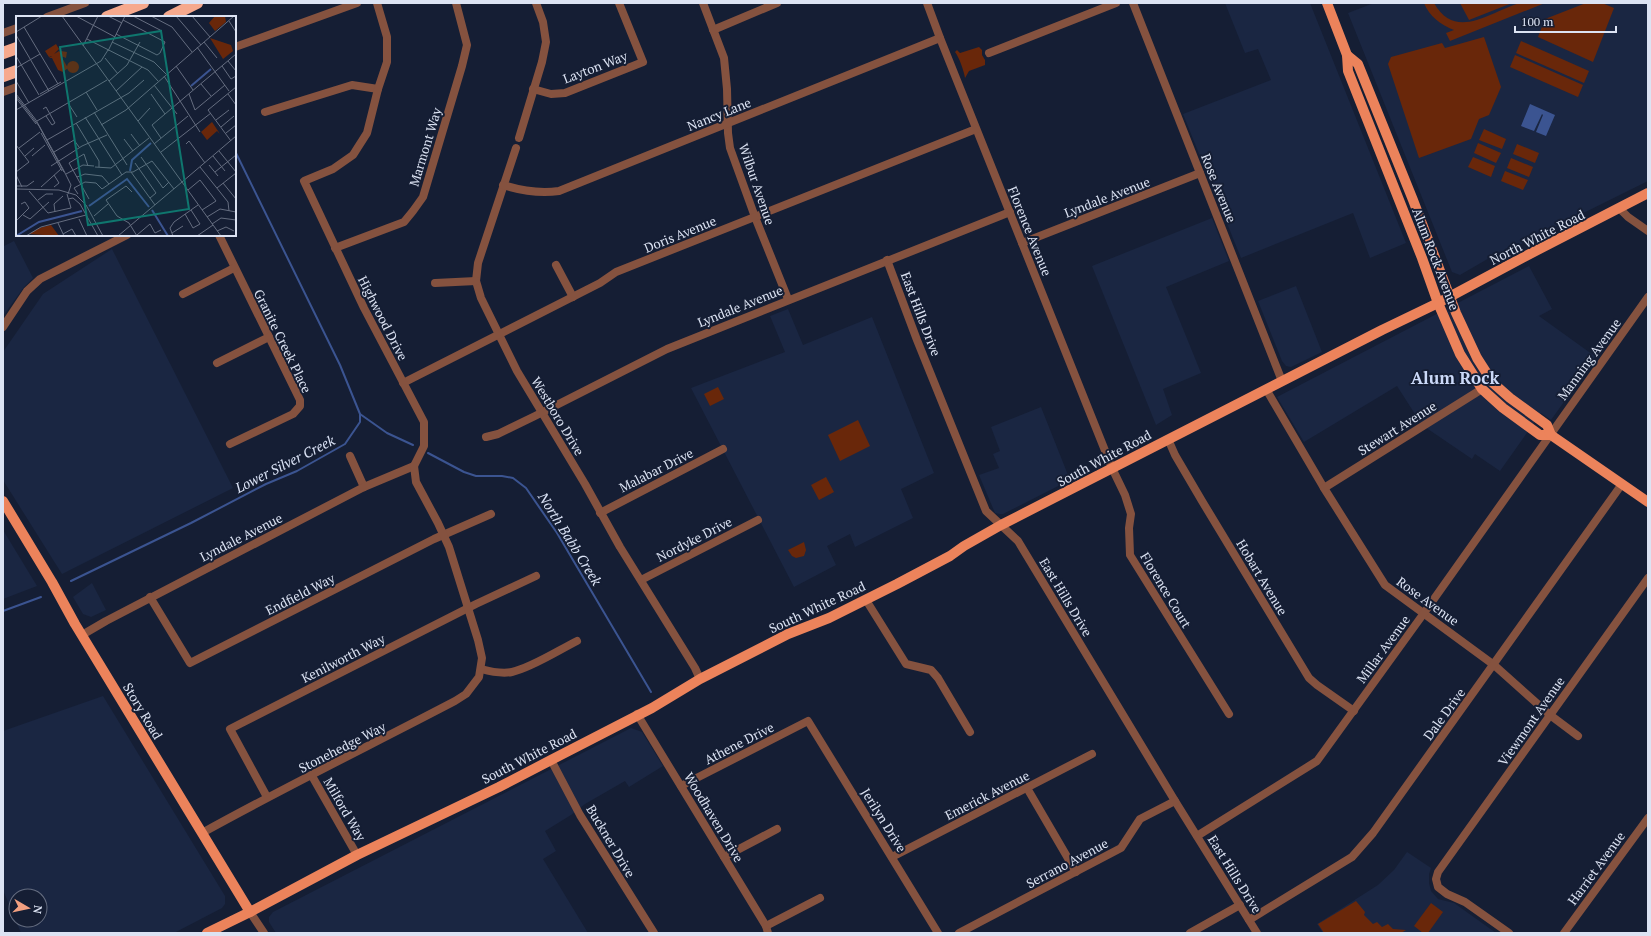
<svg xmlns="http://www.w3.org/2000/svg" width="1651" height="936" font-family="'PT Serif',serif">
  <style>
    .built { fill: #1a2642; fill-rule: evenodd }
    .green { fill: #69270a }
    .water { fill: #3b5491 }
    .lines { fill: none; stroke-linecap: round; stroke-linejoin: round }
    .stream { stroke: #3b5491; stroke-width: 2 }
    .minor { stroke: #85523f; stroke-width: 8 }
    .major { stroke: #ec835b; stroke-width: 10 }
    .highway { stroke: #f6a98d; stroke-width: 12 }
    .labels { text-anchor: middle; stroke-width: 4; stroke-linejoin: round; paint-order: stroke }
    .street-label { font-size: 13px; fill: #dce3f3; stroke: #151e34 }
    .water-label { font-size: 14px; font-style: italic; fill: #dbe3f6; stroke: #151e34 }
    .district-label { font-size: 17px; font-weight: bold; fill: #cbd9f8; stroke: #151e34 }
    .inset-river { fill: none; stroke: #3b5491; stroke-width: 2 }
    .inset-road { fill: none; stroke: #656d80; stroke-width: 1 }
    .view { fill: #0f766e; fill-opacity: 0.15; stroke: #0f766e; stroke-width: 2 }
    .inset-edge { fill: none; stroke: #dce3f3; stroke-width: 2 }
  </style>
  <rect width="100%" height="100%" fill="#151e34"/>
  <!-- built -->
  <g class="built">
    <path d="M1225 3H1310L1406 243 1370 258 1353 213 1241 258 1183 114 1271 80 1258 49 1245 53Z"/>
    <path d="M1374 3H1648V181L1505 252 1491 257 1460 275 1452 272 1348 13Z"/>
    <path d="M1212 218 1229 261 1166 287 1201 373 1163 389 1172 415 1156 425 1092 266Z"/>
    <path d="M14 241 33 278 24 287 3 316V245L4 246Z"/>
    <path d="M112 249 233 488 62 574 3 480V352L43 294Z"/>
    <path d="M1529 266 1552 309 1539 316 1596 357 1551 420 1541 413 1500 471 1475 454 1472 459 1422 425 1397 386 1304 442 1277 397Z"/>
    <path d="M1296 286 1322 352 1291 367 1286 366 1282 361 1258 301Z"/>
    <path d="M788 309 803 345 872 317 934 473 901 489 913 518 855 547 850 534 827 546 836 565 794 587 691 388 785 352 770 316Z"/>
    <path d="M1041 407 1070 480 1003 514H1000L995 513 979 475 999 468 993 454 1000 451 991 427Z"/>
    <path d="M3 530 37 586 3 599Z"/>
    <path d="M92 583 106 610 91 617 83 614 73 597Z"/>
    <path d="M103 696 225 896V904L222 908 174 933H21L3 890V731ZM16 896H40V920H16Z"/>
    <path d="M631 728 642 732 663 766 629 787 625 781 585 804 571 815 545 831 556 851 543 859 588 933H276L269 922V917L273 912Z"/>
    <path d="M1407 852 1431 868 1429 874V883L1431 891 1438 899 1454 903 1496 933H1323L1317 924 1378 885 1394 870Z"/>
  </g>
  <!-- green -->
  <g class="green">
    <path d="M1424 3H1434C1456 42 1491 11 1520 3 1528 1 1537 3 1545 3L1450 41 1446 33 1454 30C1441 25 1429 16 1424 3Z"/>
    <path d="M1460 3H1512L1469 20Z"/>
    <path d="M1586 3H1602L1614 8 1593 62 1538 37 1545 19Z"/>
    <path d="M1484 37 1501 87 1489 115 1479 119 1471 139 1419 158 1388 64 1391 57 1442 43 1445 48Z"/>
    <path d="M1521 41 1589 71 1584 83 1516 53Z"/>
    <path d="M979 47 982 50V55L985 60V65L969 71 965 78C964 71 959 57 955 52L957 50 960 53Z"/>
    <path d="M1515 55 1583 85 1578 97 1510 67Z"/>
    <path d="M1484 129 1506 139 1502 149 1479 140Z"/>
    <path d="M1478 143 1501 153 1496 163 1474 153Z"/>
    <path d="M1517 144 1539 153 1535 163 1513 154Z"/>
    <path d="M1473 157 1495 166 1491 177 1468 167Z"/>
    <path d="M1511 158 1533 167 1529 177 1507 168Z"/>
    <path d="M1505 171 1528 180 1523 190 1501 181Z"/>
    <path d="M718 387 724 399 710 406 704 394Z"/>
    <path d="M858 420 870 446 840 461 828 435Z"/>
    <path d="M826 477 834 492 819 500 811 485Z"/>
    <path d="M804 542 806 550 804 556 796 558 792 556 788 550Z"/>
    <path d="M1356 901 1365 912 1364 915 1373 924 1377 922 1382 927 1388 924 1393 929 1406 930 1401 933H1324L1318 924Z"/>
    <path d="M1431 903 1443 912 1428 933H1423L1414 926Z"/>
  </g>
  <!-- water -->
  <path class="water" d="M1530 104 1555 115 1546 136 1536 132 1543 115 1542 114 1534 131 1521 126Z"/>
  <g class="lines">
    <!-- stream -->
    <g class="stream">
      <path d="M360 414 387 433 413 445"/>
      <path d="M428 453 464 472 476 476H502L513 478 526 488 557 533 651 692"/>
      <path d="M71 581 191 523 266 484 297 471 345 444 360 422V414L340 365 235 151"/>
      <path d="M3 611 41 597"/>
    </g>
    <!-- minor -->
    <g class="minor">
      <path d="M703 3 724 58 727 89 728 133 730 148 755 217 788 299"/>
      <path d="M927 3 940 38 1112 468 1125 495 1131 514 1129 528 1130 555 1229 714"/>
      <path d="M1133 3 1282 381"/>
      <path d="M47 17 85 3"/>
      <path d="M713 30 777 3"/>
      <path d="M3 33 17 28"/>
      <path d="M235 47 357 3"/>
      <path d="M989 53 1116 3"/>
      <path d="M533 89 551 94 565 93 643 62 619 3"/>
      <path d="M3 92 17 87"/>
      <path d="M265 112 352 85 378 89"/>
      <path d="M519 138 542 62 546 42 543 22 536 3"/>
      <path d="M516 148 478 263 476 281 481 298 517 371 585 484 620 547 695 668 700 679"/>
      <path d="M503 185C522 191 539 194 559 191L940 38"/>
      <path d="M1619 208 1628 217 1648 231"/>
      <path d="M219 235 300 400V406L293 414 230 444"/>
      <path d="M1022 243 1200 173"/>
      <path d="M335 248 404 222 413 211 423 197 462 66 467 45 456 3"/>
      <path d="M887 260 917 340 986 511 1018 541 1175 801 1257 933"/>
      <path d="M556 265 573 297"/>
      <path d="M435 283 476 281"/>
      <path d="M183 294 234 268"/>
      <path d="M3 327 27 291 40 279 127 235"/>
      <path d="M217 363 269 337"/>
      <path d="M403 383 600 283 616 272 976 129"/>
      <path d="M1266 389 1324 488 1385 585 1494 665 1550 715 1578 736"/>
      <path d="M486 437 498 434 535 416 667 349 1010 212"/>
      <path d="M1168 439 1175 455 1202 501 1309 678 1317 685 1354 711"/>
      <path d="M350 456 364 487"/>
      <path d="M1324 488 1482 389"/>
      <path d="M600 513 723 449"/>
      <path d="M641 580 758 520"/>
      <path d="M150 597 190 663 434 539 491 514"/>
      <path d="M866 600 906 664 931 670 938 678 970 732"/>
      <path d="M82 635 106 621 364 487 414 466"/>
      <path d="M481 669C492 672 502 674 512 672 531 668 559 650 577 641"/>
      <path d="M637 714 766 926 768 933"/>
      <path d="M551 760 580 815 654 933"/>
      <path d="M312 776 357 855"/>
      <path d="M681 786 808 721 938 933"/>
      <path d="M1027 788 1076 872"/>
      <path d="M267 797 230 729 476 604 536 576"/>
      <path d="M202 833C285 787 371 745 455 701L466 694 479 677 482 658 478 640 449 547 438 523 416 482 414 466 424 446V422L364 308 304 181 333 169 353 155 367 133 378 89 387 62V37L377 3"/>
      <path d="M1197 836 1317 761 1424 613 1648 297"/>
      <path d="M724 857 777 829"/>
      <path d="M892 857 1092 754"/>
      <path d="M250 912 264 933"/>
      <path d="M1249 920 1352 857 1373 833 1622 484"/>
      <path d="M766 926 820 898"/>
      <path d="M959 933 1121 848 1140 819 1175 801"/>
      <path d="M1190 933 1240 905"/>
      <path d="M1509 933 1465 902 1447 894 1438 887 1436 879 1438 872 1648 578"/>
      <path d="M1564 933 1648 818"/>
    </g>
    <!-- major -->
    <g class="major">
      <path d="M1327 3 1347 55 1348 71 1422 258 1438 303 1460 354 1482 389 1503 408 1540 435H1551L1648 502"/>
      <path d="M1347 55 1358 64 1413 200 1456 313 1477 358 1493 383 1510 398 1547 425 1551 435"/>
      <path d="M3 501 52 582 75 624 250 912"/>
      <path d="M207 933 250 912 357 855 499 787 551 760 652 708 700 679 788 634 829 618 897 584 950 556 964 546 1001 525 1382 330 1438 303 1522 258 1648 193"/>
    </g>
    <!-- highway -->
    <g class="highway">
      <path d="M107 17 143 3"/>
      <path d="M169 17 197 3"/>
      <path d="M3 53 17 48"/>
      <path d="M3 76 17 71"/>
    </g>
  </g>
  <g class="labels">
    <!-- street labels -->
    <g class="street-label">
      <text transform="translate(595 67) rotate(-21)" y="5">Layton Way</text>
      <text transform="translate(719 114) rotate(-22)" y="5">Nancy Lane</text>
      <text transform="translate(425 147) rotate(-73)" y="5">Marmont Way</text>
      <text transform="translate(757 184) rotate(71)" y="5">Wilbur Avenue</text>
      <text transform="translate(1219 188) rotate(68)" y="5">Rose Avenue</text>
      <text transform="translate(1107 197) rotate(-21)" y="5">Lyndale Avenue</text>
      <text transform="translate(1030 231) rotate(68)" y="5">Florence Avenue</text>
      <text transform="translate(680 234) rotate(-22)" y="5">Doris Avenue</text>
      <text transform="translate(1537 237) rotate(-27)" y="5">North White Road</text>
      <text transform="translate(1436 259) rotate(69)" y="5">Alum Rock Avenue</text>
      <text transform="translate(740 306) rotate(-22)" y="5">Lyndale Avenue</text>
      <text transform="translate(921 314) rotate(69)" y="5">East Hills Drive</text>
      <text transform="translate(383 318) rotate(63)" y="5">Highwood Drive</text>
      <text transform="translate(283 341) rotate(64)" y="5">Granite Creek Place</text>
      <text transform="translate(1589 359) rotate(-54)" y="5">Manning Avenue</text>
      <text transform="translate(558 416) rotate(59)" y="5">Westboro Drive</text>
      <text transform="translate(1397 428) rotate(-32)" y="5">Stewart Avenue</text>
      <text transform="translate(1104 458) rotate(-28)" y="5">South White Road</text>
      <text transform="translate(656 470) rotate(-27)" y="5">Malabar Drive</text>
      <text transform="translate(241 537) rotate(-27)" y="5">Lyndale Avenue</text>
      <text transform="translate(694 539) rotate(-27)" y="5">Nordyke Drive</text>
      <text transform="translate(1262 577) rotate(59)" y="5">Hobart Avenue</text>
      <text transform="translate(1166 590) rotate(59)" y="5">Florence Court</text>
      <text transform="translate(300 594) rotate(-27)" y="5">Endfield Way</text>
      <text transform="translate(1066 597) rotate(59)" y="5">East Hills Drive</text>
      <text transform="translate(1428 601) rotate(36)" y="5">Rose Avenue</text>
      <text transform="translate(817 607) rotate(-25)" y="5">South White Road</text>
      <text transform="translate(1383 649) rotate(-54)" y="5">Millar Avenue</text>
      <text transform="translate(343 658) rotate(-27)" y="5">Kenilworth Way</text>
      <text transform="translate(143 711) rotate(59)" y="5">Story Road</text>
      <text transform="translate(1444 714) rotate(-54)" y="5">Dale Drive</text>
      <text transform="translate(1531 721) rotate(-55)" y="5">Viewmont Avenue</text>
      <text transform="translate(739 743) rotate(-27)" y="5">Athene Drive</text>
      <text transform="translate(342 747) rotate(-27)" y="5">Stonehedge Way</text>
      <text transform="translate(529 756) rotate(-27)" y="5">South White Road</text>
      <text transform="translate(987 795) rotate(-27)" y="5">Emerick Avenue</text>
      <text transform="translate(345 809) rotate(60)" y="5">Milford Way</text>
      <text transform="translate(714 817) rotate(59)" y="5">Woodhaven Drive</text>
      <text transform="translate(884 820) rotate(58)" y="5">Jerilyn Drive</text>
      <text transform="translate(611 841) rotate(59)" y="5">Buckner Drive</text>
      <text transform="translate(1067 863) rotate(-28)" y="5">Serrano Avenue</text>
      <text transform="translate(1596 868) rotate(-54)" y="5">Harriet Avenue</text>
      <text transform="translate(1235 874) rotate(58)" y="5">East Hills Drive</text>
    </g>
    <!-- water labels -->
    <g class="water-label">
      <text transform="translate(285 464) rotate(-27)" y="5">Lower Silver Creek</text>
      <text transform="translate(570 539) rotate(58)" y="5">North Babb Creek</text>
    </g>
    <!-- district labels -->
    <g class="district-label">
      <text x="1455" y="384">Alum Rock</text>
    </g>
  </g>
  <!-- overview -->
  <g transform="translate(16 16)">
    <rect width="220" height="220" fill="#151e34"/>
    <path d="M199 0H209L210 6 199 15 193 7ZM194 22 215 29 217 35 207 43ZM40 28 43 33 38 38 43 35 45 37V35L51 36 50 42 45 40 52 52 47 56 42 54 36 42H33L36 40 33 41 29 35ZM51 51a6 6 0 1 1 12 0a6 6 0 1 1-12 0ZM196 106 204 118 201 115 191 124 185 116ZM35 209 43 220 13 218 23 212Z" fill="#69270a"/>
    <path class="inset-river" d="M175 70 195 53M114 155 116 144 135 127M73 190 111 163 133 191M136 194 152 220M0 220 23 206 66 195"/>
    <path class="inset-road" d="M46 0 205 220M60 0 99 21M92 0 106 7M117 0 146 15M135 0 156 11 176 36M160 0 185 29M176 0 194 21M213 5 220 16M8 11 42 68M0 16 26 0M100 18 141 39 144 37 149 26 107 4M0 19 33 75M71 23 132 54 142 65M96 26 138 46 150 58M188 26 201 42M67 30 82 0M181 31 213 75M92 35 109 0M0 40 23 79M89 42 102 58M212 45 220 55M160 50 177 74M206 50 215 63 220 60M0 52 24 38M148 60 184 116M0 65 13 87M93 65 111 49 124 26M185 68 195 80M138 69 161 98M100 75 126 51M70 76 81 94M0 78 20 104 47 153 55 169 52 178M24 78 45 66M135 78 149 98M173 78 179 94 209 69M212 78 220 89M0 80 23 110 48 156M0 82 20 108M52 87 61 101M27 93 30 91 39 107 36 109 30 100M0 94 85 45 92 34M78 96 111 149M69 101 106 159M200 104 213 94M21 105 91 64M122 105 134 92M60 107 83 145V151M85 109 110 94 218 0M205 111 218 100M25 117 46 155M210 117 220 109M115 118 124 130M145 122 136 109 220 38M108 123 117 135M31 124 113 77 128 64M215 125 192 94 220 71M138 128 172 100M170 128 173 125 189 147M0 129 13 146 0 156M3 132 24 116M203 135 220 156M38 136 58 124 63 131M145 136 195 97M9 140 18 132M16 140 29 129M197 140 209 155M125 141 147 172 153 166M136 145 158 173M119 147 140 177 134 182M193 149 202 160M35 150 66 130 91 119M72 150 68 138 53 147 73 183M79 151 95 152 133 122M184 151 212 186 213 195M115 156 139 189M199 156 220 139M50 158 67 149 78 150M0 159 6 171M61 161 69 158 86 160 93 168M166 166 220 120M207 167 220 183M0 170H11L18 165M25 171 45 153M38 171 43 167 38 159M201 172 220 157M0 173 43 174 60 179 70 189 87 220M172 174 184 164 200 185 186 194M13 175 32 197 55 192 51 178M116 176 110 170 90 184 101 200 113 207 121 220M62 178 58 172 69 166 80 167 86 173 110 156H117L136 145M52 183 57 182 64 188 82 220M22 184 30 178H37M39 196 38 188 47 180M169 198 177 212 184 208 175 194M7 199 14 203 33 186M78 200 92 188M191 201 204 193 220 196M63 203 71 220M0 205 13 192 9 186 5 188M42 207 48 220M196 208 205 202 220 204M201 215 210 211 218 215M156 217 167 210M47 218 56 213 60 220M121 219 134 208 139 217 145 214M10 220 25 211 70 199M102 220 166 166M157 220 154 212 158 206 182 189M181 220 197 209"/>
    <path class="view" d="M145 15 173 193 72 209 44 31Z"/>
    <rect width="220" height="220" class="inset-edge"/>
  </g>
  <!-- border -->
  <rect width="1651" height="936" fill="none" stroke="#dce3f3" stroke-width="8"/>
  <!-- north arrow -->
  <g transform="translate(28 908) rotate(99)"><circle r="19" fill="#151e34" stroke="#656d80"/>
  <path d="M0-3L7 15L0 10L-7 15Z" fill="#f2a081"/>
  <text y="-6" font-size="11" font-weight="bold" text-anchor="middle" fill="#dce3f3">N</text>
  </g>
  <!-- scale -->
  <path d="M1515 26v6h101v-6" fill="none" stroke="#dce3f3" stroke-width="2"/>
  <text x="1521" y="26" font-size="12" fill="#dce3f3" stroke="#151e34" stroke-width="3" paint-order="stroke">100 m</text>
</svg>
